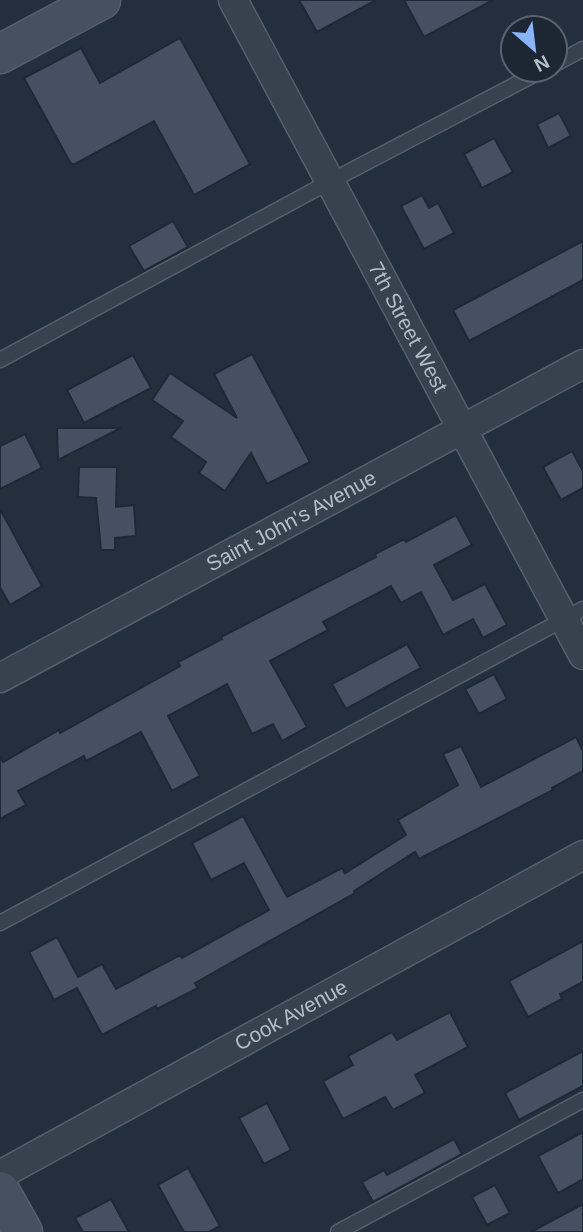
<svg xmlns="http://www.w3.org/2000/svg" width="583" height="1232" font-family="Helvetica,sans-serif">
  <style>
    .building { fill: #455162; stroke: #1f2835; stroke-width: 2 }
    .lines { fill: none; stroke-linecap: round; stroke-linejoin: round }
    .lane-casing { stroke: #565f6c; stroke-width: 17 }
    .street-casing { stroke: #565f6c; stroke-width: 31 }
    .secondary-casing { stroke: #565f6c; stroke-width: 41 }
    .lane { stroke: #38414e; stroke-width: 14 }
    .street { stroke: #38414e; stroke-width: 28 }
    .secondary { stroke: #465061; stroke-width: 38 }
    .labels { text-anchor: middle; stroke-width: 5; stroke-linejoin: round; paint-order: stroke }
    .street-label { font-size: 21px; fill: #b4bcc9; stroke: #1d2633 }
  </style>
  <rect width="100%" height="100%" fill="#242f3e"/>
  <!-- building -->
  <g class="building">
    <path d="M299 0H376L317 32Z"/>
    <path d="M404 0H493L424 37Z"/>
    <path d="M180 38 250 164 194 195 154 121 75 164H71L24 78 81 48 100 83Z"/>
    <path d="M559 113 571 136 548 148 537 124Z"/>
    <path d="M494 138 513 172 482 188 464 154Z"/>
    <path d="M422 195 429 208 438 203 454 233 424 249 401 206Z"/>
    <path d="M173 221 188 247 144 271 129 246Z"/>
    <path d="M583 241V280L469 341 453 310Z"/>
    <path d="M252 354 310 462 267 484 251 453 225 491 199 473 206 462 171 437 183 421 152 400 170 373 237 418 214 374Z"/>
    <path d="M133 355 151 388 84 423 67 390Z"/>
    <path d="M57 428H121L58 460Z"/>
    <path d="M25 434 42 468 0 489V446Z"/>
    <path d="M572 451 583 471V488L561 500 543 467Z"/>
    <path d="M79 467H117L116 507 134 505 136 536 115 538V550H101L96 498 78 497Z"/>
    <path d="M0 509 42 586 10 605 0 587Z"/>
    <path d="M456 515 472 545 434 565 453 600 485 584 507 625 483 638 473 619 443 635 421 592 401 603 391 586 323 622 328 630 270 661 307 727 282 741 273 724 252 734 227 684 168 716 200 776 172 791 141 732 86 761 84 756 18 791 26 805 0 819V756L3 762 59 730 60 733 180 666 178 662 222 639 221 637 376 557 375 554 404 539 406 542Z"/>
    <path d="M407 644 421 668 346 709 332 684Z"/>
    <path d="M494 674 507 699 479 714 465 689Z"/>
    <path d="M576 737 583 751V771L552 788 553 790 419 859 415 852 354 891 355 893 195 983 198 988 157 1009 156 1006 102 1035 77 988 54 1000 29 952 57 937 78 977 102 964 116 989 180 955 182 958 269 910 244 863 211 880 192 843 243 816 287 897 342 868 345 873 406 835 398 820 458 785 443 754 461 746 481 787Z"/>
    <path d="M583 941V982L560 994 562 999 528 1017 509 981Z"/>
    <path d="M450 1012 468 1047 415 1075 425 1093 393 1110 385 1097 343 1119 323 1081 353 1065 348 1056 392 1032 397 1040Z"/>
    <path d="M583 1051V1086L519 1120 505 1093Z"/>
    <path d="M267 1103 291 1150 264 1164 239 1118Z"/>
    <path d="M583 1132V1179L558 1193 538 1156Z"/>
    <path d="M454 1139 462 1154 373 1202 362 1182 384 1170 387 1175Z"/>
    <path d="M188 1168 220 1226 209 1232H184L158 1185Z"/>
    <path d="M495 1185 510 1213 487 1225 472 1197Z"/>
    <path d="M111 1199 129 1232H83L75 1218Z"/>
    <path d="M583 1204V1232H531Z"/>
  </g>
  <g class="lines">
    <defs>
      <g id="lane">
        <path d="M555 64 583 49"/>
        <path d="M0 360 331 181 543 70"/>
        <path d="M0 923 583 609"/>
        <path d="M338 1232 583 1100"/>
      </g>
      <g id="street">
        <path id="s1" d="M233 0 583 655"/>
        <path id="s2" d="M0 678 583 364"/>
        <path id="s3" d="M0 1175 583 855"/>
      </g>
      <g id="secondary">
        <path d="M0 54 101 0"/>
        <path d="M0 1191 23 1232"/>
      </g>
    </defs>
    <!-- lane casing -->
    <use href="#lane" class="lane-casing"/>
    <!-- street casing -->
    <use href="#street" class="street-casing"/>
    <!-- secondary casing -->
    <use href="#secondary" class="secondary-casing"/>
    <!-- lane -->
    <use href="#lane" class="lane"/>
    <!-- street -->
    <use href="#street" class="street"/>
    <!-- secondary -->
    <use href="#secondary" class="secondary"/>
  </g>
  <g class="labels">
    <!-- street labels -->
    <g class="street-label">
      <text dy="7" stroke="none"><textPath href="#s1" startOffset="371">7th Street West</textPath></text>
      <text dy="7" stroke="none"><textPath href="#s2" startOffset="331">Saint John's Avenue</textPath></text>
      <text dy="7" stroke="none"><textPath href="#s3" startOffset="332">Cook Avenue</textPath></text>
    </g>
  </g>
  <!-- north arrow -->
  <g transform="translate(534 49) rotate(152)"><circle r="33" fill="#1d2633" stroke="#59626f" stroke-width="2"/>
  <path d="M0-5L12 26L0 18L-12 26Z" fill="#8ab4f8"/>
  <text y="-10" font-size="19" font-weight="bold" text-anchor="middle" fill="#b4bcc9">N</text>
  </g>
</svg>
